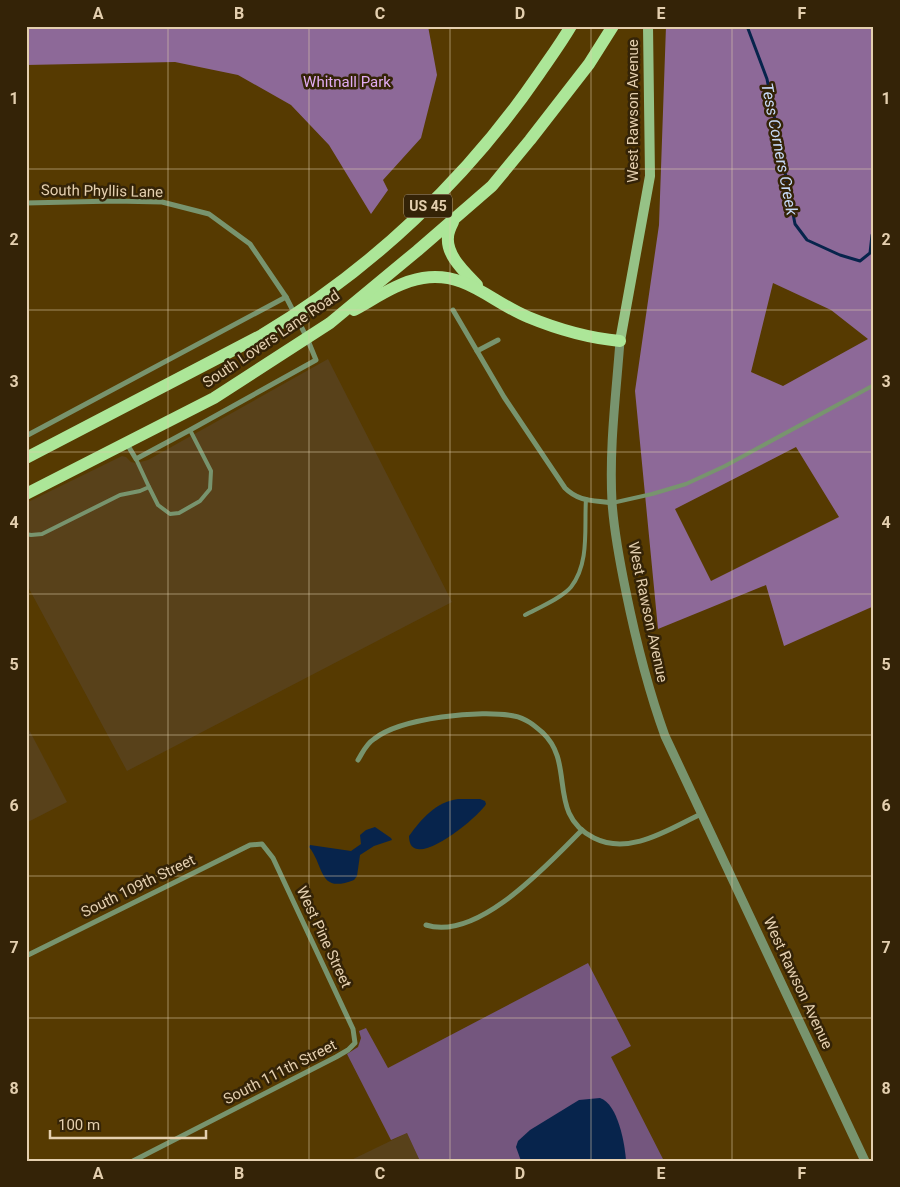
<svg xmlns="http://www.w3.org/2000/svg" width="900" height="1187" font-family="Roboto,sans-serif">
  <style>
    .built { fill: #58411a }
    .green { fill: #74567e }
    .forest { fill: #8d6998; fill-rule: evenodd }
    .water { fill: #07244c }
    .lines { fill: none; stroke-linecap: round; stroke-linejoin: round }
    .stream { stroke: #07244c; stroke-width: 3 }
    .service { stroke: #78946e; stroke-width: 4 }
    .minor { stroke: #78946e; stroke-width: 5 }
    .tertiary { stroke: #78946e; stroke-width: 9 }
    .secondary { stroke: #96c286; stroke-width: 10 }
    .primary { stroke: #ace698; stroke-width: 12 }
    .grid { fill: none; stroke: #e4cfaf; stroke-width: 1; stroke-opacity: 0.55 }
    .labels { text-anchor: middle; stroke-width: 5; stroke-linejoin: round; paint-order: stroke }
    .shield { fill: #342307; stroke: #af9b7d; stroke-width: 1 }
    .shield-label { font-size: 14px; font-weight: bold; fill: #e4cfaf }
    .park-label { font-size: 15px; fill: #e2adf3; stroke: #342307 }
    .street-label { font-size: 15px; fill: #e4cfaf; stroke: #342307 }
    .water-label { font-size: 16px; font-style: italic; fill: #c6d9f6; stroke: #342307 }
    .neatline { fill: none; stroke: #e4cfaf; stroke-width: 2 }
    .grid-label { font-size: 16px; text-anchor: middle; font-weight: bold; fill: #e4cfaf }
  </style>
  <rect width="100%" height="100%" fill="#563a01"/>
  <!-- built -->
  <g class="built">
    <path d="M328 359 452 602 127 771 26 583V503L122 456 126 457 131 462 136 463 148 460Z"/>
    <path d="M26 724 67 802 26 823Z"/>
    <path d="M407 1133 420 1161H349Z"/>
  </g>
  <!-- green -->
  <path class="green" d="M588 963 631 1046 611 1057 664 1161H420L407 1133 391 1140 347 1054 358 1047 361 1038 359 1031 366 1028 388 1068Z"/>
  <!-- forest -->
  <g class="forest">
    <path d="M26 26H428L437 75 421 138 383 180 388 190 371 214 329 145 291 105 238 75 175 62 26 65Z"/>
    <path d="M666 26H874V606L784 646 766 585 658 629 635 391 659 225ZM773 283 831 310 868 339 783 386 751 372ZM796 447 839 517 711 581 675 509Z"/>
  </g>
  <!-- water -->
  <g class="water">
    <path d="M458 799H480L485 801 486 804C479 817 409 875 409 836 422 818 436 802 458 799Z"/>
    <path d="M375 827 391 838 392 840 374 846 360 855 357 876 354 880C318 894 325 867 309 847L310 845 351 851 361 844 360 835 366 830Z"/>
    <path d="M600 1098C618 1104 625 1144 626 1161H521L516 1147 518 1141 530 1130 579 1100Z"/>
  </g>
  <g class="lines">
    <!-- stream -->
    <path class="stream" d="M747 26 767 79 795 224 807 240 840 255 860 261 870 253 872 235 874 233"/>
    <!-- service -->
    <g class="service">
      <path d="M149 487 158 505 170 514 179 513 200 501 210 489 211 471 190 430"/>
      <path d="M612 503 652 494 686 484 725 466 874 385"/>
      <path d="M26 534 31 535 42 534 120 495 140 491 149 487 136 459"/>
      <path d="M525 615C538 608 562 598 571 587 590 563 584 527 586 499"/>
    </g>
    <!-- minor -->
    <g class="minor">
      <path d="M26 203 115 201 162 202 209 214 250 244 286 297 307 338 316 360 190 430 136 459 127 444"/>
      <path d="M453 310 504 397 565 488C579 502 593 500 612 503"/>
      <path d="M477 351 498 340"/>
      <path d="M26 436 286 297"/>
      <path d="M358 760C363 752 366 744 374 739 400 718 482 709 514 716 526 718 535 726 543 733 576 764 546 814 594 838 630 856 669 829 701 814"/>
      <path d="M426 925C478 942 549 863 582 830"/>
      <path d="M26 956 250 845 262 844 273 858 353 1029 355 1043 348 1050 336 1057 133 1161"/>
    </g>
    <!-- tertiary -->
    <path class="tertiary" d="M620 341C616 395 609 448 612 502 614 532 620 563 626 592 636 641 648 689 665 736L865 1161"/>
    <!-- secondary -->
    <path class="secondary" d="M620 341 650 176 648 26"/>
    <!-- primary -->
    <g class="primary">
      <path d="M453 222C451 226 448 232 448 237 446 256 466 273 477 285"/>
      <path d="M354 310C376 298 398 282 423 278 466 271 491 302 528 317 557 329 588 338 620 341"/>
      <path d="M26 458 262 335C372 269 467 179 539 74 550 58 561 43 571 26"/>
      <path d="M26 494 214 398 330 323 417 251 492 186 530 140 589 64 613 26"/>
    </g>
  </g>
  <!-- grid -->
  <path class="grid" d="M168 26V1161M309 26V1161M450 26V1161M591 26V1161M732 26V1161M26 169H874M26 310H874M26 452H874M26 594H874M26 735H874M26 876H874M26 1018H874"/>
  <g class="labels">
    <!-- shield labels -->
    <rect class="shield" x="404" y="194.5" width="48" height="23" rx="4"/>
    <g class="shield-label">
      <text x="428" y="211">US 45</text>
    </g>
    <!-- park labels -->
    <g class="park-label">
      <text x="347" y="87">Whitnall Park</text>
    </g>
    <!-- street labels -->
    <g class="street-label">
      <text transform="translate(633 111) rotate(-90)" y="5">West Rawson Avenue</text>
      <text transform="translate(102 191) rotate(1)" y="5">South Phyllis Lane</text>
      <text transform="translate(271 339) rotate(-34)" y="5">South Lovers Lane Road</text>
      <text transform="translate(648 612) rotate(78)" y="5">West Rawson Avenue</text>
      <text transform="translate(138 886) rotate(-26)" y="5">South 109th Street</text>
      <text transform="translate(324 937) rotate(65)" y="5">West Pine Street</text>
      <text transform="translate(798 983) rotate(65)" y="5">West Rawson Avenue</text>
      <text transform="translate(280 1072) rotate(-27)" y="5">South 111th Street</text>
    </g>
    <!-- water labels -->
    <g class="water-label">
      <text transform="translate(780 149) rotate(79)" y="6">Tess Corners Creek</text>
    </g>
  </g>
  <!-- border -->
  <rect width="900" height="1187" fill="none" stroke="#342307" stroke-width="55"/>
  <!-- scale -->
  <path d="M50 1130v8h156v-8" fill="none" stroke="#e4cfaf" stroke-width="2.5"/>
  <text x="58" y="1130" font-size="15" fill="#e4cfaf" stroke="#342307" stroke-width="4" paint-order="stroke">100 m</text>
  <rect x="28" y="28" width="844" height="1132" class="neatline"/>
  <g class="grid-label">
    <text x="98" y="19">A</text>
    <text x="239" y="19">B</text>
    <text x="380" y="19">C</text>
    <text x="520" y="19">D</text>
    <text x="661" y="19">E</text>
    <text x="802" y="19">F</text>
    <text x="14" y="104">1</text>
    <text x="886" y="104">1</text>
    <text x="14" y="245">2</text>
    <text x="886" y="245">2</text>
    <text x="14" y="387">3</text>
    <text x="886" y="387">3</text>
    <text x="14" y="528">4</text>
    <text x="886" y="528">4</text>
    <text x="14" y="670">5</text>
    <text x="886" y="670">5</text>
    <text x="14" y="811">6</text>
    <text x="886" y="811">6</text>
    <text x="14" y="953">7</text>
    <text x="886" y="953">7</text>
    <text x="14" y="1094">8</text>
    <text x="886" y="1094">8</text>
    <text x="98" y="1179">A</text>
    <text x="239" y="1179">B</text>
    <text x="380" y="1179">C</text>
    <text x="520" y="1179">D</text>
    <text x="661" y="1179">E</text>
    <text x="802" y="1179">F</text>
  </g>
</svg>
